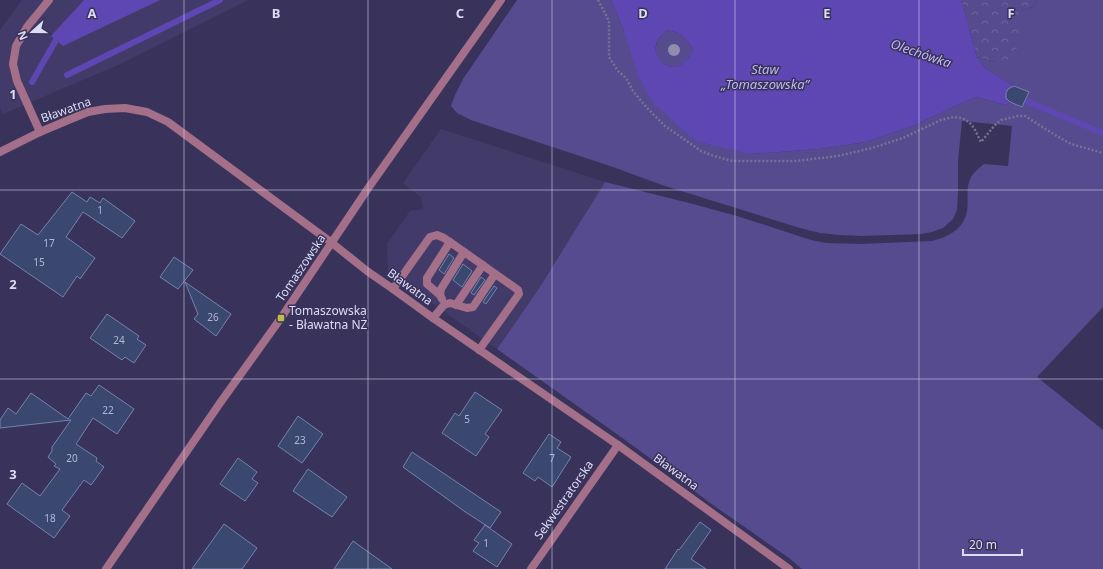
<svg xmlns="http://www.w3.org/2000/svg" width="1103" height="569" font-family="'Noto Sans',sans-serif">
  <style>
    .built { fill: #423b6a }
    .green { fill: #554b8e }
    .forest { fill: url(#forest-crowns) }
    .water { fill: #5e47b3; fill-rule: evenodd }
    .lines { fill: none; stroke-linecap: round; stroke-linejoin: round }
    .stream { stroke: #5e47b3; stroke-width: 6 }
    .building { fill: #3a4870; stroke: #7383ae }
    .path { stroke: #767295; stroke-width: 2.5; stroke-dasharray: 2 2; stroke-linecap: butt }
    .service { stroke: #a36f89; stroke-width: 8 }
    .minor { stroke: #a36f89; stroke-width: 8 }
    .tertiary { stroke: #a36f89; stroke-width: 8 }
    .tree { fill: #8f8cad }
    .grid { fill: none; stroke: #dddcf5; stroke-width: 1; stroke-opacity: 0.55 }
    .poi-dot { fill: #c0be41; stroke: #39335c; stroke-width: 1.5 }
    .labels { text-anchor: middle; stroke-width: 3; stroke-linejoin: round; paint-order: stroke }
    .number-label { font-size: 10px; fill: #b4b7d4 }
    .street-label { font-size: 12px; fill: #dddcf5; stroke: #39335c }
    .poi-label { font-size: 12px; fill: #dddcf5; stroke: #39335c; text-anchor: start }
    .water-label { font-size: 13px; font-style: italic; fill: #beb9f0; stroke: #39335c }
    .grid-label { font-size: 13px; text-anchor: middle; font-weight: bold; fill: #dddcf5; stroke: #39335c; stroke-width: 3; stroke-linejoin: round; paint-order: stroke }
  </style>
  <defs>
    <pattern id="forest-crowns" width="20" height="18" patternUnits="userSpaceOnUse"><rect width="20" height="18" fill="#554b8e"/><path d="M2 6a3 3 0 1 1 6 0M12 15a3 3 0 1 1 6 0" fill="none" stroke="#6d649e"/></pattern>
  </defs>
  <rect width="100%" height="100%" fill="#39335c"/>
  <!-- built -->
  <g class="built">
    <path d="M22 0H248L118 65 3 114 0 108V30Z"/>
    <path d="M441 129 605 182 538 290 497 349 388 272 387 244 410 211 423 209 421 197 403 183Z"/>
  </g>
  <!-- green -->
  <g class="green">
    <path d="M517 0H611L624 31 750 154 819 149 866 142 913 126 951 108 976 97 1006 105 1010 102 1022 107 1028 92 1014 86 986 69 977 57 995 62 1021 37V11L1033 7 1037 0H1103V307L1037 377 1103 430V569H802L789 558 713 505 628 442 497 349 538 290 605 182 693 204 737 216 811 240 826 243 861 244 932 241C948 237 964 229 967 211 969 199 965 188 971 177 974 172 979 168 984 164L1008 166 1012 126 962 121 958 161V192L957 210 953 219 943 228 932 232 921 234 862 236 840 235 820 233 800 228 662 185 613 167 471 120 457 113 451 106 455 95 463 79Z"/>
    <path d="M667 30C680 32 687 38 693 50 690 56 686 64 679 66 675 68 671 67 667 65 665 64 661 63 659 61 655 55 655 45 658 39 660 36 664 33 667 30Z"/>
  </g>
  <!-- forest -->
  <path class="forest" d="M961 0H1037L1033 7 1021 11V37L1012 60 995 62 977 57Z"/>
  <!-- water -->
  <g class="water">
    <path d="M84 0H160L63 46 51 36Z"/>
    <path d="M611 0H961L977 57 986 69 1014 86 1006 93V98L1010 102 1006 105 976 97 951 108 913 126 866 142 819 149 750 154 696 141 653 103 638 75 624 31ZM667 30C680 32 687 38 693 50 690 56 686 63 679 66 675 68 671 67 667 65 656 61 653 49 658 39 660 36 664 33 667 30Z"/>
  </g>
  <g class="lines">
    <!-- stream -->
    <g class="stream">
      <path d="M67 75 220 0"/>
      <path d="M32 82 56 40"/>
      <path d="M1019 98 1103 133"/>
    </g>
  </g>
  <!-- building -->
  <g class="building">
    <path d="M1014 86 1029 92 1022 107 1010 102 1006 98V93L1008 89Z"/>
    <path d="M72 192 87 202 90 197 100 203 103 198 135 221 122 238 83 212 66 237 95 258 80 279 77 276 63 297 0 254 21 224 38 235Z"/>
    <path d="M449 254 454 258 444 274 439 270Z"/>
    <path d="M174 257 193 270 178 289 160 277Z"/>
    <path d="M463 264 472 271 462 287 453 280Z"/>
    <path d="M481 277 485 280 474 295 471 293Z"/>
    <path d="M185 282 231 314 216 336 194 319 198 314Z"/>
    <path d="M494 286 497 288 486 304 483 302Z"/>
    <path d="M107 314 139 336 137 339 146 345 134 363 125 357 122 360 90 338Z"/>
    <path d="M99 385 134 409 117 434 93 418 76 444 97 458 96 461 104 467 91 485 84 480 62 510 70 516 54 538 7 504 22 483 40 496 60 469 54 466 56 464 48 457 52 451V447L71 420 0 428V420L8 408 16 414 31 393 68 419 86 393 91 396Z"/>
    <path d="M475 392 502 410 485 434 489 437 476 456 442 433 455 413 459 416Z"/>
    <path d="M298 416 323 434 302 463 278 446Z"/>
    <path d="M549 434 561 442 557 448 571 457 552 487 538 477 535 481 523 473Z"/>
    <path d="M412 452 501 512 490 528 464 511 403 467Z"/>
    <path d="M238 458 257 472 252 479 258 483 245 501 220 484Z"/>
    <path d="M308 469 347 497 332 517 293 491Z"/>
    <path d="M700 522 711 530 691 559 706 569H665L678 549 679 550Z"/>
    <path d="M224 524 257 548 242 569H192Z"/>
    <path d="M485 525 512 544 497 567 473 551 479 543 474 540Z"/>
    <path d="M353 541 392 569H334Z"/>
  </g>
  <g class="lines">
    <!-- path -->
    <path class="path" d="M598 0 609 21V57L618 71 626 78 633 91 647 108 665 126 701 151 714 156 732 161H796L838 156 872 148 903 138 941 120 954 117 962 118 969 122 974 128 981 142 995 125 1001 120 1018 116H1025L1055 135 1071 144 1103 153"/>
    <!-- service -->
    <g class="service">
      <path d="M40 132 17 81 13 64 16 46 27 27 49 0"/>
      <path d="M393 289 430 237 437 235 444 238 450 242 518 290 519 294 479 350"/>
      <path d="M440 295 427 284V278L450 242"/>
      <path d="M442 299 440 295 441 289 464 252"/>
      <path d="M456 305 483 265"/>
      <path d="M433 318 444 305 450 303 467 308 473 307 495 274"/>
    </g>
    <!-- minor -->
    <g class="minor">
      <path d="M0 152 40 132 66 121 88 112 105 109 125 108 147 112 168 122 332 243 367 271 393 289 433 318 618 445 789 569"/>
      <path d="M531 569 618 445"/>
    </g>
    <!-- tertiary -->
    <path class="tertiary" d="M106 569 220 403 281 318 369 187 501 0"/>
  </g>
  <!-- trees -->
  <circle class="tree" cx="674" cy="50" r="6"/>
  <!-- grid -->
  <path class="grid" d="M184 0V569M368 0V569M552 0V569M735 0V569M919 0V569M0 190H1103M0 379H1103"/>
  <!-- markers -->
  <rect class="poi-dot" x="277" y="314" width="8" height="8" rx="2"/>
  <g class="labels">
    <!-- number labels -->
    <g class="number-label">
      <text x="100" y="214">1</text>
      <text x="49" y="247">17</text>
      <text x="39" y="266">15</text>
      <text x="213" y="321">26</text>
      <text x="119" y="344">24</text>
      <text x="108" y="414">22</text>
      <text x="467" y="423">5</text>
      <text x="300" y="444">23</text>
      <text x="72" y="462">20</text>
      <text x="552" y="462">7</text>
      <text x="50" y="522">18</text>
      <text x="486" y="547">1</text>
    </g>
    <!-- street labels -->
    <g class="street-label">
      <text transform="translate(66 110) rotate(-20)" y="4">Bławatna</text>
      <text transform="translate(301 268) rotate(-56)" y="4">Tomaszowska</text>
      <text transform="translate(410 287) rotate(36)" y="4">Bławatna</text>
      <text transform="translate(676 472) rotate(36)" y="4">Bławatna</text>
      <text transform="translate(564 500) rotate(-55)" y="4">Sekwestratorska</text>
    </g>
    <!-- poi labels -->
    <g class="poi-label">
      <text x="289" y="315">Tomaszowska<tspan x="289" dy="14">- Bławatna NŻ</tspan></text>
    </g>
    <!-- water labels -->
    <g class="water-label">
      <text transform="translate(921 53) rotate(19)" y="5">Olechówka</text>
      <text x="765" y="74">Staw<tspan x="765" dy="15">„Tomaszowska”</tspan></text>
    </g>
  </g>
  <g class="grid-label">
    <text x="92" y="18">A</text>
    <text x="276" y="18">B</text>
    <text x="460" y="18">C</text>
    <text x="643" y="18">D</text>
    <text x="827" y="18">E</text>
    <text x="1011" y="18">F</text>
    <text x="13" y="99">1</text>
    <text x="13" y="289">2</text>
    <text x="13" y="479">3</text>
  </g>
  <!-- north arrow -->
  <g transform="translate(32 32) rotate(249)" stroke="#39335c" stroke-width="3" paint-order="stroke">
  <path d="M0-3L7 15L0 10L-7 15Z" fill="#dddcf5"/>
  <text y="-6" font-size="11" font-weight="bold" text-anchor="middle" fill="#dddcf5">N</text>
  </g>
  <!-- scale -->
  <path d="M963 549v6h59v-6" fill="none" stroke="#dddcf5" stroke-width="2"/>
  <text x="969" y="549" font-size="12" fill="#dddcf5" stroke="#39335c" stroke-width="3" paint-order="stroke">20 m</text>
</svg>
